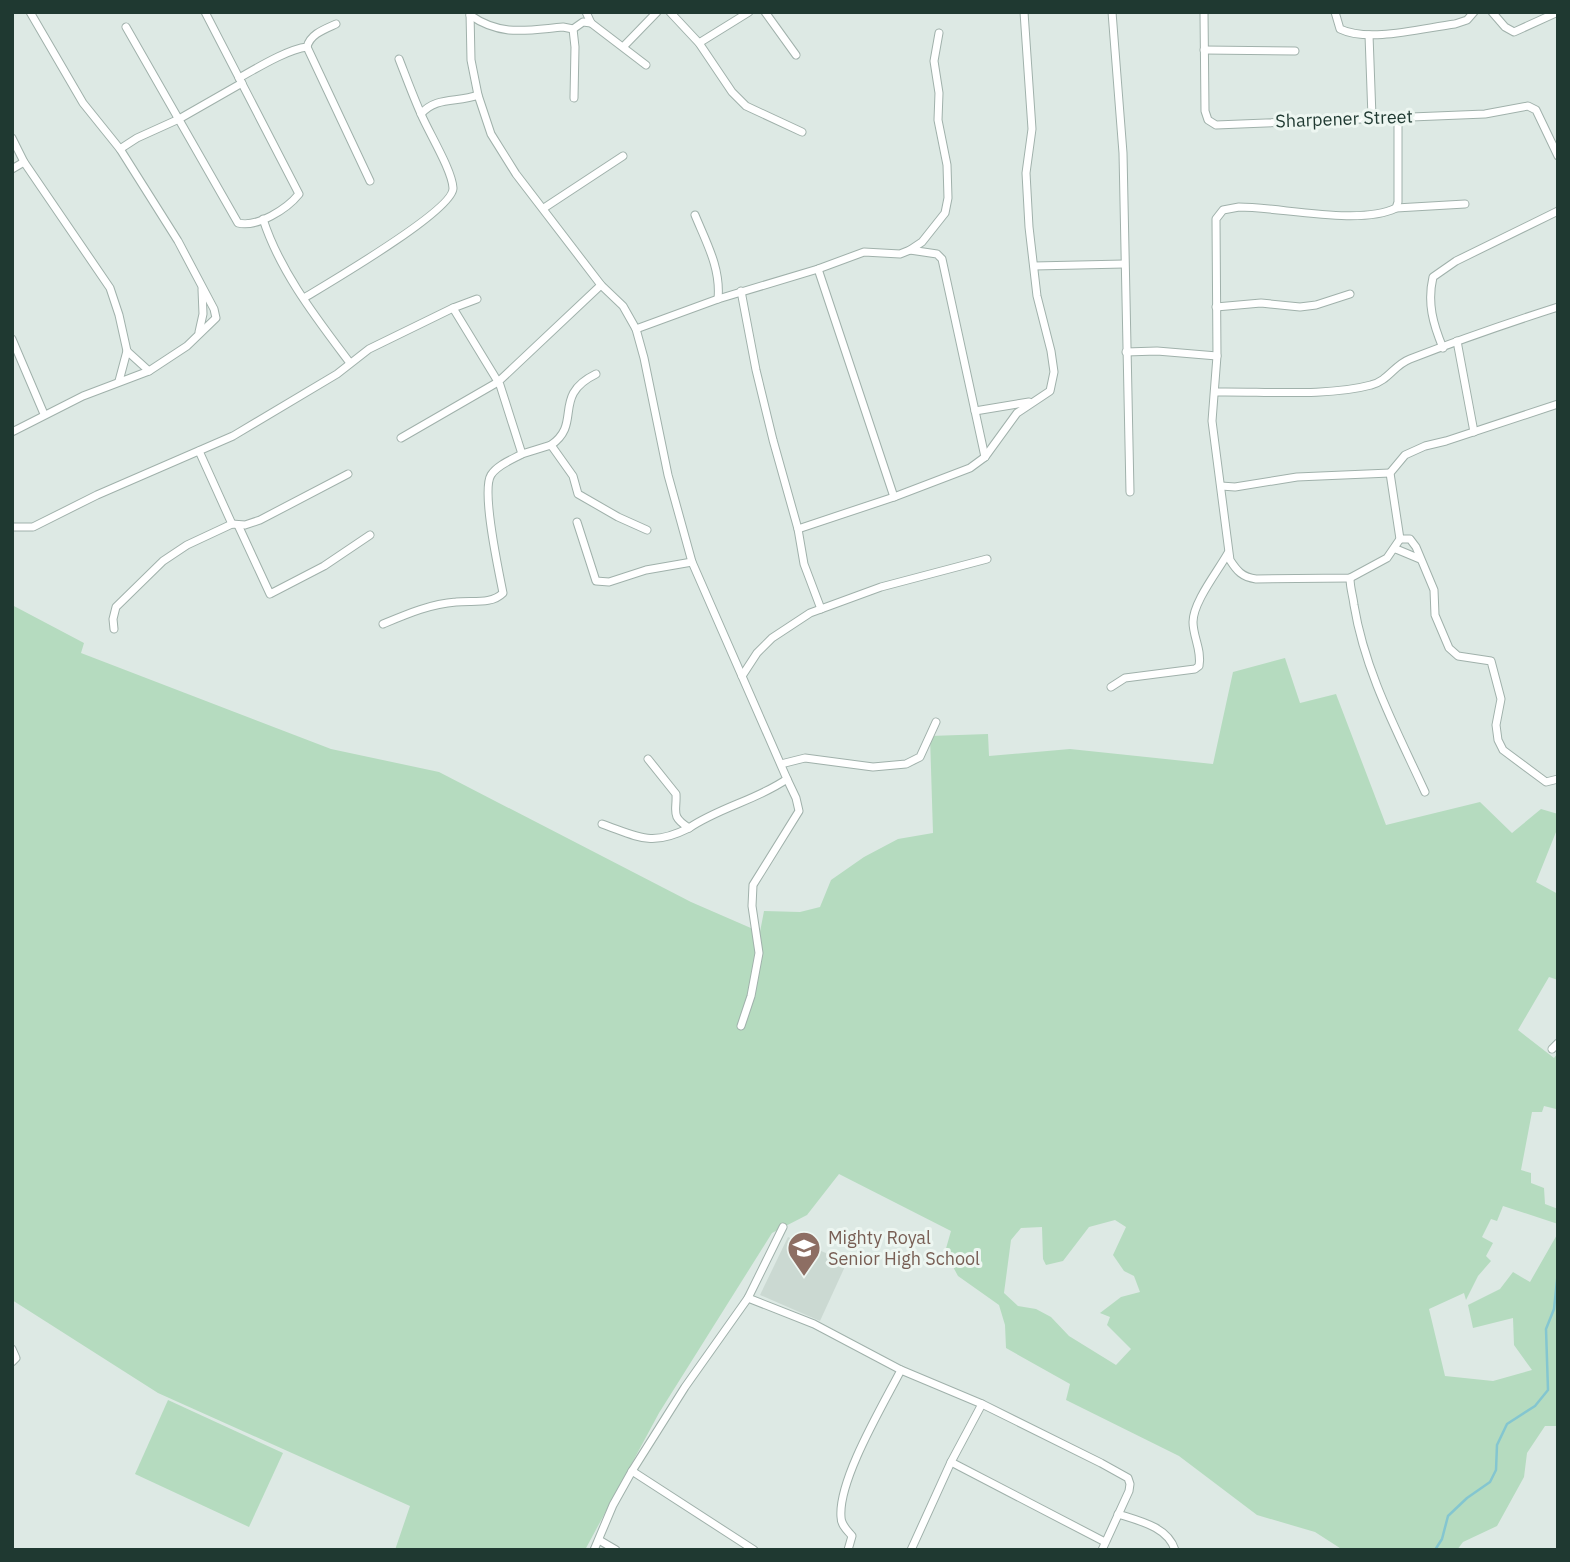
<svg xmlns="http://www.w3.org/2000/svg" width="1570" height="1562" font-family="'IBM Plex Sans',sans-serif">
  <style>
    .built { fill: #cbd9d2 }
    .green { fill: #b5dbbf; fill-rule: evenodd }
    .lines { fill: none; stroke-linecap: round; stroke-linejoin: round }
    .stream { stroke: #84c6d0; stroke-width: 2.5 }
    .minor-casing { stroke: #a0b1ab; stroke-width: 9 }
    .minor { stroke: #fff; stroke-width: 7 }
    .labels { text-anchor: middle; stroke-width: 6; stroke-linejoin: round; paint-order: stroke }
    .street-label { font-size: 18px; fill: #1f3931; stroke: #edf6f1 }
    .education-label { font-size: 18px; fill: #785e54; stroke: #edf6f1; text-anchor: start }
  </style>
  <rect width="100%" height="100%" fill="#dde9e4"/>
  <!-- built -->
  <path class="built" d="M788 1237 847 1262 820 1321 760 1295Z"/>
  <!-- green -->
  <g class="green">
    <path d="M12 605 84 643 81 653 331 749 439 772 691 902 760 932 764 911 800 912 820 907 831 880 864 857 898 839 933 833 930 736 988 734 989 756 1070 749 1213 764 1233 672 1285 658 1300 703 1336 694 1386 825 1480 802 1512 833 1541 809 1558 814V827L1536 882 1558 894V980L1549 977 1518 1030 1554 1058 1558 1053V1105L1556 1109 1544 1106 1542 1112H1532L1521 1170 1531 1173V1183L1544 1188 1545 1204 1558 1209V1224L1503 1206 1497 1221 1491 1219 1482 1237 1493 1243 1486 1256 1491 1261 1478 1276 1466 1300 1464 1293 1429 1309 1445 1376 1493 1381 1532 1370 1514 1345 1513 1318 1473 1328 1468 1305 1500 1289 1513 1272 1530 1282 1558 1233V1426H1545L1527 1453 1524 1477 1497 1526 1463 1542 1457 1550H1343L1315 1532 1257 1515 1179 1456 1066 1400 1070 1384 1006 1348 1005 1325 999 1305 958 1276 945 1252 951 1231 839 1174 807 1215 772 1233 659 1413 585 1550H395L410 1506 158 1393 12 1300ZM1115 1220 1126 1227 1113 1255 1124 1271 1134 1276 1140 1292 1121 1297 1100 1313 1110 1317 1107 1325 1131 1349 1116 1365 1069 1336 1051 1317 1036 1309 1018 1306 1004 1293 1011 1240 1021 1228 1042 1227 1043 1259 1046 1265 1063 1261 1089 1227Z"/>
    <path d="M168 1400 283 1453 249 1527 135 1474Z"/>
  </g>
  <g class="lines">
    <!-- stream -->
    <path class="stream" d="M1435 1550 1442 1539 1448 1516 1467 1498 1490 1482 1496 1470 1497 1445 1507 1424 1535 1406 1548 1390 1546 1329 1554 1309 1558 1271"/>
    <defs>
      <g id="minor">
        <path d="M470 12 471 60 478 95 491 134 516 174 601 285 623 306 636 329 644 358 668 475 692 562 787 779C757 800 720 807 689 828 670 816 677 812 676 794L648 759"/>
        <path d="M586 12 591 23 646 65"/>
        <path d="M670 12 699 43 732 92 746 106 802 132"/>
        <path d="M765 12 796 55"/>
        <path d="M1112 12 1123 153 1130 492"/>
        <path d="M1204 12 1205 111 1208 120 1216 125 1485 114 1528 106 1536 110 1558 156"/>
        <path d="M1335 12 1340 29C1369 43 1423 28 1455 24L1467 20 1474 12"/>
        <path d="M1492 12 1505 27 1514 32 1558 12"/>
        <path d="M470 15C501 37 528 30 563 27L573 29 583 22 591 23"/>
        <path d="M126 27 238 223C257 228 287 209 299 194L205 12"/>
        <path d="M573 29 575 47 574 98"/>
        <path d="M1369 35 1372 117"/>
        <path d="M699 43 749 12"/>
        <path d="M624 46 657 12"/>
        <path d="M307 47 370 181"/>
        <path d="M1204 50 1295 51"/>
        <path d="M239 78C257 68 288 49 307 47 310 34 325 29 336 24"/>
        <path d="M421 114C436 96 458 103 478 95"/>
        <path d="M1398 117V202L1396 208C1360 226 1280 207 1239 207L1223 210 1216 219 1217 356 1212 421 1230 560C1237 571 1242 577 1256 579L1350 578 1387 558 1400 539 1390 473 1405 455 1425 446 1446 441 1558 404"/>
        <path d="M12 138 24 162 110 288 119 315 127 351 149 371"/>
        <path d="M120 149 137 138 179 119 242 83"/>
        <path d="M12 169 24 162"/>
        <path d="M544 208 623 156"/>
        <path d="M1396 208 1465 204"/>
        <path d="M695 215C706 242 721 268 718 299"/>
        <path d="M263 219C280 272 317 319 350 363"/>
        <path d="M910 250 937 254 942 259 985 457"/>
        <path d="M1034 266 1124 264"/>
        <path d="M818 269 894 497"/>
        <path d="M741 291 756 370 773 440 798 529 804 564 821 609"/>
        <path d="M304 298C327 284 454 210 453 188 452 170 429 133 421 114 413 96 406 77 399 59"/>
        <path d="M1216 307 1261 303 1300 307 1316 305 1350 294"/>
        <path d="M636 329 718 299 818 269 864 252 900 254 910 250 922 242 945 213 948 198 947 165 938 120 939 93 934 61 939 33"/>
        <path d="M199 332 203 314 202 289"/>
        <path d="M12 339 44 414"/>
        <path d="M1457 341 1474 432"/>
        <path d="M1443 348C1433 324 1427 303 1433 277L1456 261 1558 211"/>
        <path d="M1126 352 1157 351 1217 356"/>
        <path d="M119 381 127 351"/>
        <path d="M1215 392C1261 391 1327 397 1371 385 1388 381 1394 365 1410 359 1459 340 1508 323 1558 307"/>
        <path d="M975 411 1029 402"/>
        <path d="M12 432 83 396 149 371 187 346 216 318 214 309 178 241 120 149 83 103 30 12"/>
        <path d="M401 438 498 382 601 285"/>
        <path d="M551 445C583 423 551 396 596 374"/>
        <path d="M199 451 232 524"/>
        <path d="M522 454 551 445 573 476 578 494 618 517 647 530"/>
        <path d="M1221 486 1235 487 1297 477 1390 473"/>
        <path d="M577 522 596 581 609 582 646 570 692 562"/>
        <path d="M238 525 270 594 324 566 370 535"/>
        <path d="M12 527H33L97 495 233 436 337 374 369 349 453 308 477 299"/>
        <path d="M798 529 894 497 970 468 985 457 1017 413 1050 391 1054 372 1051 351 1037 296 1029 227 1026 173 1032 129 1024 12"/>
        <path d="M1400 539H1410L1416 547 1434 590 1435 615 1449 648 1458 656 1491 661 1501 699 1496 725 1498 740 1503 750 1546 782 1558 779"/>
        <path d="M1396 549 1420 559"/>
        <path d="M1350 578C1350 588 1353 596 1354 605 1365 672 1397 731 1425 792"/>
        <path d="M383 624C407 614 430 604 456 602 472 600 491 605 503 593 499 572 481 491 491 475 497 465 513 459 522 454L500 385 453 308"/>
        <path d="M114 629 113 619 116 607 163 561 187 545 232 524 245 525 260 520 348 474"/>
        <path d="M742 676 757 653 772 638 810 613 881 587 987 559"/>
        <path d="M1111 687 1125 678 1195 669 1199 666C1202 650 1193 637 1193 622 1193 602 1218 571 1228 553"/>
        <path d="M781 764 805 758 873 767 906 764 920 757 936 722"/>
        <path d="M602 824C639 837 651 847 689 828"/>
        <path d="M741 1026 751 996 759 953 752 906 753 885 799 811 796 798 787 779"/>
        <path d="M1552 1049 1558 1043"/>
        <path d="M748 1298 814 1324 901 1370 982 1404 1101 1463 1128 1478 1130 1484 1129 1491 1102 1550"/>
        <path d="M12 1349 16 1358 12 1362"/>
        <path d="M951 1462 1105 1542"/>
        <path d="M632 1471 754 1550"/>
        <path d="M1118 1514C1140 1521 1168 1527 1175 1550"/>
        <path d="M599 1540 616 1550"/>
        <path d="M594 1550 613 1505 632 1471 685 1387 748 1298 783 1227"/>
        <path d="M848 1550 852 1536C847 1530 841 1525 841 1517 838 1480 883 1405 901 1370"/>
        <path d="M911 1550 951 1462 982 1404"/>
      </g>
    </defs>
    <!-- minor casing -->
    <use href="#minor" class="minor-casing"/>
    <!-- minor -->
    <use href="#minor" class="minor"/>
  </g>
  <!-- icons -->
  <defs>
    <symbol id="school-pin" viewBox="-11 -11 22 30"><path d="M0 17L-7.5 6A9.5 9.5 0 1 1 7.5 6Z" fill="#8d6e63" stroke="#edf6f1"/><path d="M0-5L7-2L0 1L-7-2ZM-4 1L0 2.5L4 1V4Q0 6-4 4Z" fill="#fff"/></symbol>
  </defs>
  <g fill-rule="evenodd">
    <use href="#school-pin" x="785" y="1229" width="38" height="52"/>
  </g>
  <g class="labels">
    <!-- street labels -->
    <g class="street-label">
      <text transform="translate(1344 119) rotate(-2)" y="6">Sharpener Street</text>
    </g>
    <!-- education labels -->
    <g class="education-label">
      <text x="828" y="1244">Mighty Royal<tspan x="828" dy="21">Senior High School</tspan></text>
    </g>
  </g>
  <!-- border -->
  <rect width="1570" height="1562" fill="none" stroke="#1f3931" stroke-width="28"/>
</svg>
